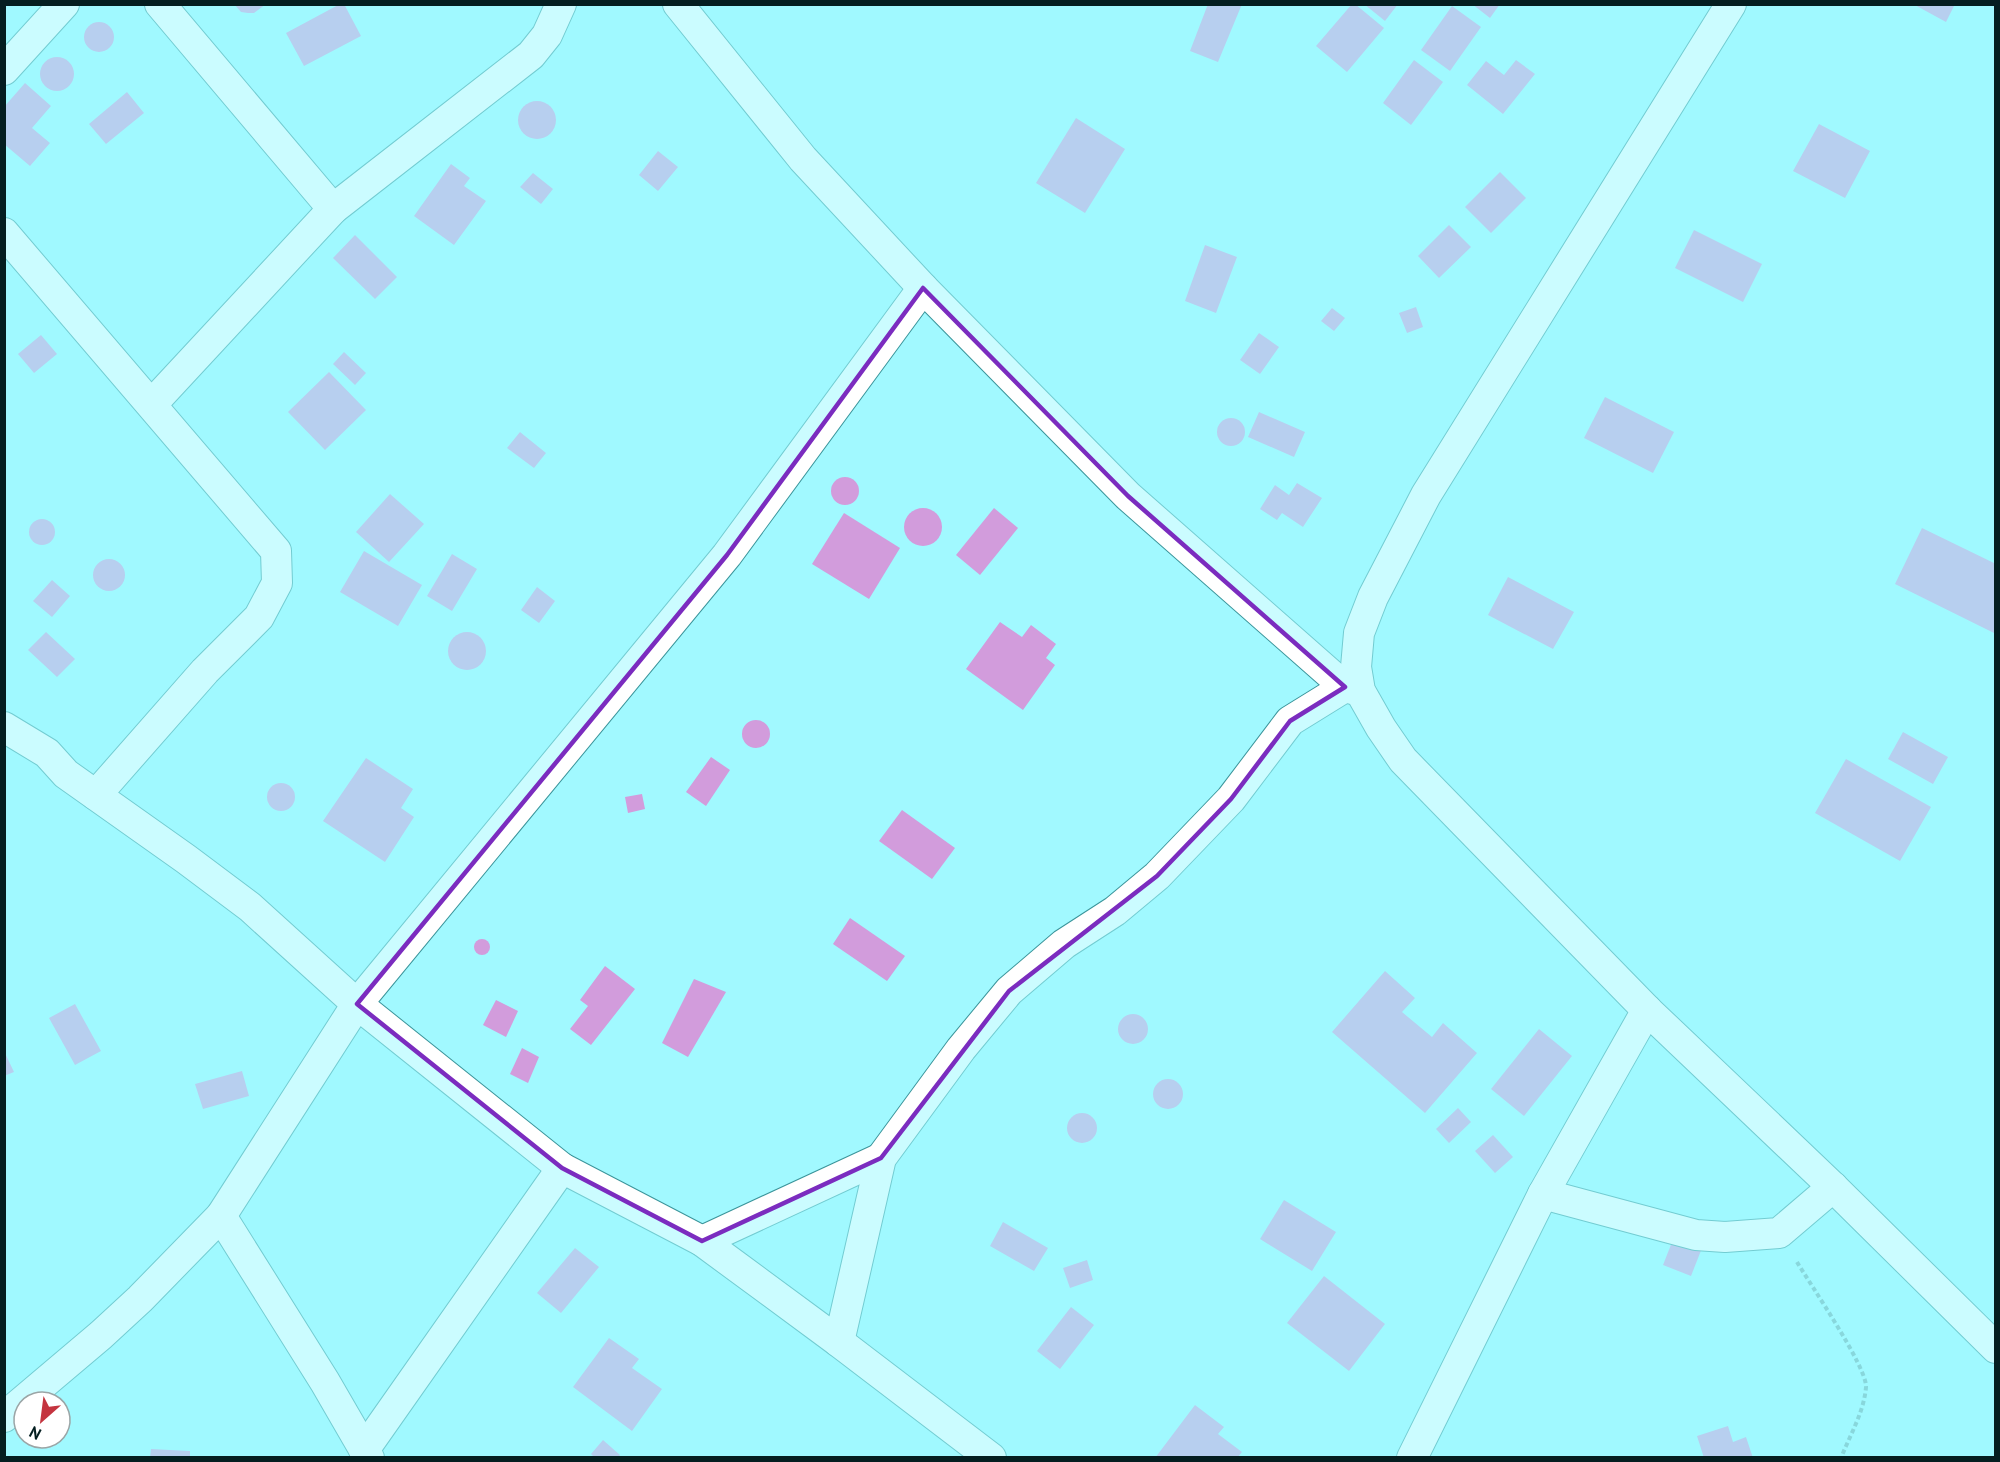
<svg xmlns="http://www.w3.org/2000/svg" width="2000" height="1462" font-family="'PT Sans',sans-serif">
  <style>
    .building { fill: #d29cdc }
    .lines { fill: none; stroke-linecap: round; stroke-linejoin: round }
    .minor-casing { stroke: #3b959b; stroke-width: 32 }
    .path { stroke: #6badb2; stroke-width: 4; stroke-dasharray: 4.5 3; stroke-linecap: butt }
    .minor { stroke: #fff; stroke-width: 30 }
    .marked { fill: none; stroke: #7b2cbf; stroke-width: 4.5; stroke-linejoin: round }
  </style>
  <rect width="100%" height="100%" fill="#a1f9ff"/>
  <!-- building -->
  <g class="building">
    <path d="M234 4H266L254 13H248L241 12Z"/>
    <path d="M340 4H344L361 36 304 66 286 33Z"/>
    <path d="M1208 4H1242L1218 62 1190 51Z"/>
    <path d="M1352 4H1355L1384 28 1347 72 1316 46Z"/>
    <path d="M1364 4H1398L1385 21Z"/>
    <path d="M1472 4H1500L1490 18Z"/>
    <path d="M1913 4H1955L1946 22Z"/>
    <path d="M1452 6 1481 27 1450 71 1421 50Z"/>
    <circle cx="99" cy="37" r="15"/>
    <circle cx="57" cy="74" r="17"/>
    <path d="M1414 60 1443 82 1411 125 1383 103Z"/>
    <path d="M1516 60 1535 74 1503 114 1467 85 1486 61 1504 75Z"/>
    <path d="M25 83 51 106 32 128 50 143 30 166 4 144V107Z"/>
    <path d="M127 92 144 113 106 144 89 124Z"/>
    <circle cx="537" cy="120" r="19"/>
    <path d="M1076 118 1125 149 1085 213 1036 183Z"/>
    <path d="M1819 124 1870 151 1845 198 1793 171Z"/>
    <path d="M658 151 678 167 658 191 639 175Z"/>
    <path d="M451 164 470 178 464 186 486 201 454 245 414 216Z"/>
    <path d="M1500 172 1526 198 1491 233 1465 207Z"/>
    <path d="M533 173 553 189 541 204 520 187Z"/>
    <path d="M1449 225 1471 247 1439 278 1418 256Z"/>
    <path d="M1694 230 1762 264 1743 302 1675 268Z"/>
    <path d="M355 235 397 277 375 299 333 258Z"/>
    <path d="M1205 245 1237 257 1216 313 1185 301Z"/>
    <path d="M1416 307 1423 327 1407 333 1399 313Z"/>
    <path d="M1332 308 1345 318 1334 331 1321 321Z"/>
    <path d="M1259 333 1279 347 1260 374 1240 360Z"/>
    <path d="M41 335 57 354 34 373 18 354Z"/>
    <path d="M344 352 366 373 355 385 333 364Z"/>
    <path d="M329 372 366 410 325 450 288 412Z"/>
    <path d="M1605 397 1674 432 1653 473 1584 438Z"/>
    <path d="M1259 412 1305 432 1294 457 1248 437Z"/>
    <circle cx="1231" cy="432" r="14"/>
    <path d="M520 432 546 453 534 468 507 448Z"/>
    <circle cx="845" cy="491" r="14"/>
    <path d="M1297 483 1322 498 1303 527 1282 513 1277 520 1260 509 1275 485 1289 495Z"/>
    <path d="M390 494 424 524 389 562 356 532Z"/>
    <circle cx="923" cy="527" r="19"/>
    <path d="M994 508 1018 528 980 575 956 555Z"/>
    <path d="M844 513 900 548 869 599 812 564Z"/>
    <circle cx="42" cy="532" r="13"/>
    <path d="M1922 528 1996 564V634L1895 584Z"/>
    <path d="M364 551 422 585 398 626 340 592Z"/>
    <path d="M452 554 477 569 452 611 427 596Z"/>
    <circle cx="109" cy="575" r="16"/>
    <path d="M1508 577 1574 612 1553 649 1488 615Z"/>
    <path d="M52 580 70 596 52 617 33 601Z"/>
    <path d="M537 587 555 601 539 623 521 610Z"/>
    <path d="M1000 622 1022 637 1031 625 1056 644 1046 658 1055 665 1023 710 966 669Z"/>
    <circle cx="467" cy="651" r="19"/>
    <path d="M46 632 75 659 57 677 28 650Z"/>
    <circle cx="756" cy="734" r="14"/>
    <path d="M1903 732 1948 757 1933 784 1888 759Z"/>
    <path d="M711 757 730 770 706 806 686 792Z"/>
    <path d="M366 758 413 789 401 808 414 817 385 862 323 821Z"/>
    <path d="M1846 759 1931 807 1900 861 1815 813Z"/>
    <circle cx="281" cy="797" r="14"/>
    <path d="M642 794 645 809 628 813 625 797Z"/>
    <path d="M902 810 955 848 932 879 879 841Z"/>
    <path d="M850 918 905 956 887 981 833 944Z"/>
    <circle cx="482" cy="947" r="8"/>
    <path d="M605 966 635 989 591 1045 570 1029 588 1006 580 1000Z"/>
    <path d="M1385 971 1415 998 1402 1012 1432 1037 1443 1023 1477 1053 1425 1113 1332 1032Z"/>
    <path d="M694 979 726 992 688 1057 662 1043Z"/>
    <path d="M496 1000 518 1011 506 1037 483 1025Z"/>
    <path d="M75 1004 101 1051 75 1065 49 1018Z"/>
    <circle cx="1133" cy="1029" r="15"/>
    <path d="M1539 1029 1572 1056 1524 1116 1491 1089Z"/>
    <path d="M522 1048 539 1057 528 1083 510 1074Z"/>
    <path d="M4 1051 14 1072 4 1076Z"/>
    <path d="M242 1071 249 1096 203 1109 195 1084Z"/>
    <circle cx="1168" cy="1094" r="15"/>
    <path d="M1458 1108 1471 1122 1449 1143 1436 1129Z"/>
    <circle cx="1082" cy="1128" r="15"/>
    <path d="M1493 1135 1513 1157 1495 1173 1475 1151Z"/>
    <path d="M1284 1200 1336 1232 1312 1271 1260 1239Z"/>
    <path d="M1003 1222 1048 1248 1034 1271 990 1246Z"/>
    <path d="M1674 1237 1702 1248 1691 1276 1663 1265Z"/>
    <path d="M575 1248 599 1267 561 1313 537 1293Z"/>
    <path d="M1087 1260 1093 1280 1070 1288 1063 1268Z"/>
    <path d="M1324 1276 1385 1324 1349 1371 1287 1323Z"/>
    <path d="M1071 1307 1094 1325 1060 1369 1037 1351Z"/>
    <path d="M609 1338 639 1359 632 1368 662 1389 632 1431 573 1387Z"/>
    <path d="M1195 1405 1224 1427 1218 1434 1242 1452 1237 1458H1155Z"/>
    <path d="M1728 1426 1733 1442 1746 1437 1753 1458H1704L1697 1436Z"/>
    <path d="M603 1440 620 1455 618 1458H595L591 1454Z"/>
    <path d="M151 1449 190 1451V1458H150Z"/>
  </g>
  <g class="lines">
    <defs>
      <g id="minor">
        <path d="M160 4 333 209"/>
        <path d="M678 4 803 159 923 288 1128 496 1345 687 1360 691"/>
        <path d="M1731 4 1426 495 1373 597 1359 633 1356 667 1360 691 1381 728 1403 760 1647 1010 1833 1187 1996 1348"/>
        <path d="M4 70 64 4"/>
        <path d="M4 233 276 551 277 583 259 617 205 671 96 795"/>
        <path d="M152 404 333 209 531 55 547 35 561 4"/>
        <path d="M4 727 47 753 66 774 186 859 250 907 357 1004 727 555 923 288"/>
        <path d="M1543 1194 1696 1235 1725 1237 1779 1233 1833 1187"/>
        <path d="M221 1216 357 1004 562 1168"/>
        <path d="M702 1241 881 1158"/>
        <path d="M839 1342 991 1458"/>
        <path d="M4 1417 101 1335 140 1299 221 1216 325 1382 369 1458"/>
        <path d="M364 1450 562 1168 702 1241 839 1342 881 1158 961 1049 1009 991 1064 944 1115 911 1157 876 1231 799 1290 721 1345 687"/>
        <path d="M1412 1458 1543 1194 1647 1010"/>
      </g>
    </defs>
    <!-- minor casing -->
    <use href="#minor" class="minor-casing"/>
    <!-- path -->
    <path class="path" d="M1797 1262C1810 1284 1867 1367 1866 1387 1864 1412 1850 1435 1841 1458"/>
    <!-- minor -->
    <use href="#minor" class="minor"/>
  </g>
  <!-- marked area -->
  <path d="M0 0H2000V1462H0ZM923 288 1128 496 1345 687 1290 721 1231 799 1157 876 1009 991 881 1158 702 1241 562 1168 357 1004 727 555Z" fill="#a1f9ff" fill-opacity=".55" fill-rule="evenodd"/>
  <path class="marked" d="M923 288 1128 496 1345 687 1290 721 1231 799 1157 876 1009 991 881 1158 702 1241 562 1168 357 1004 727 555Z"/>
  <!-- border -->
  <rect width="2000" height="1462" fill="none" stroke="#041e20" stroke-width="12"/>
  <!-- north arrow -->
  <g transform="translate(42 1420) rotate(208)"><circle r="28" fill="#ffffff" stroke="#9ba5a6" stroke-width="1.5"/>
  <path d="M0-4.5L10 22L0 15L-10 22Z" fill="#c4343f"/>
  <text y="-9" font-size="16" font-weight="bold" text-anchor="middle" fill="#041e20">N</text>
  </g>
</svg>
